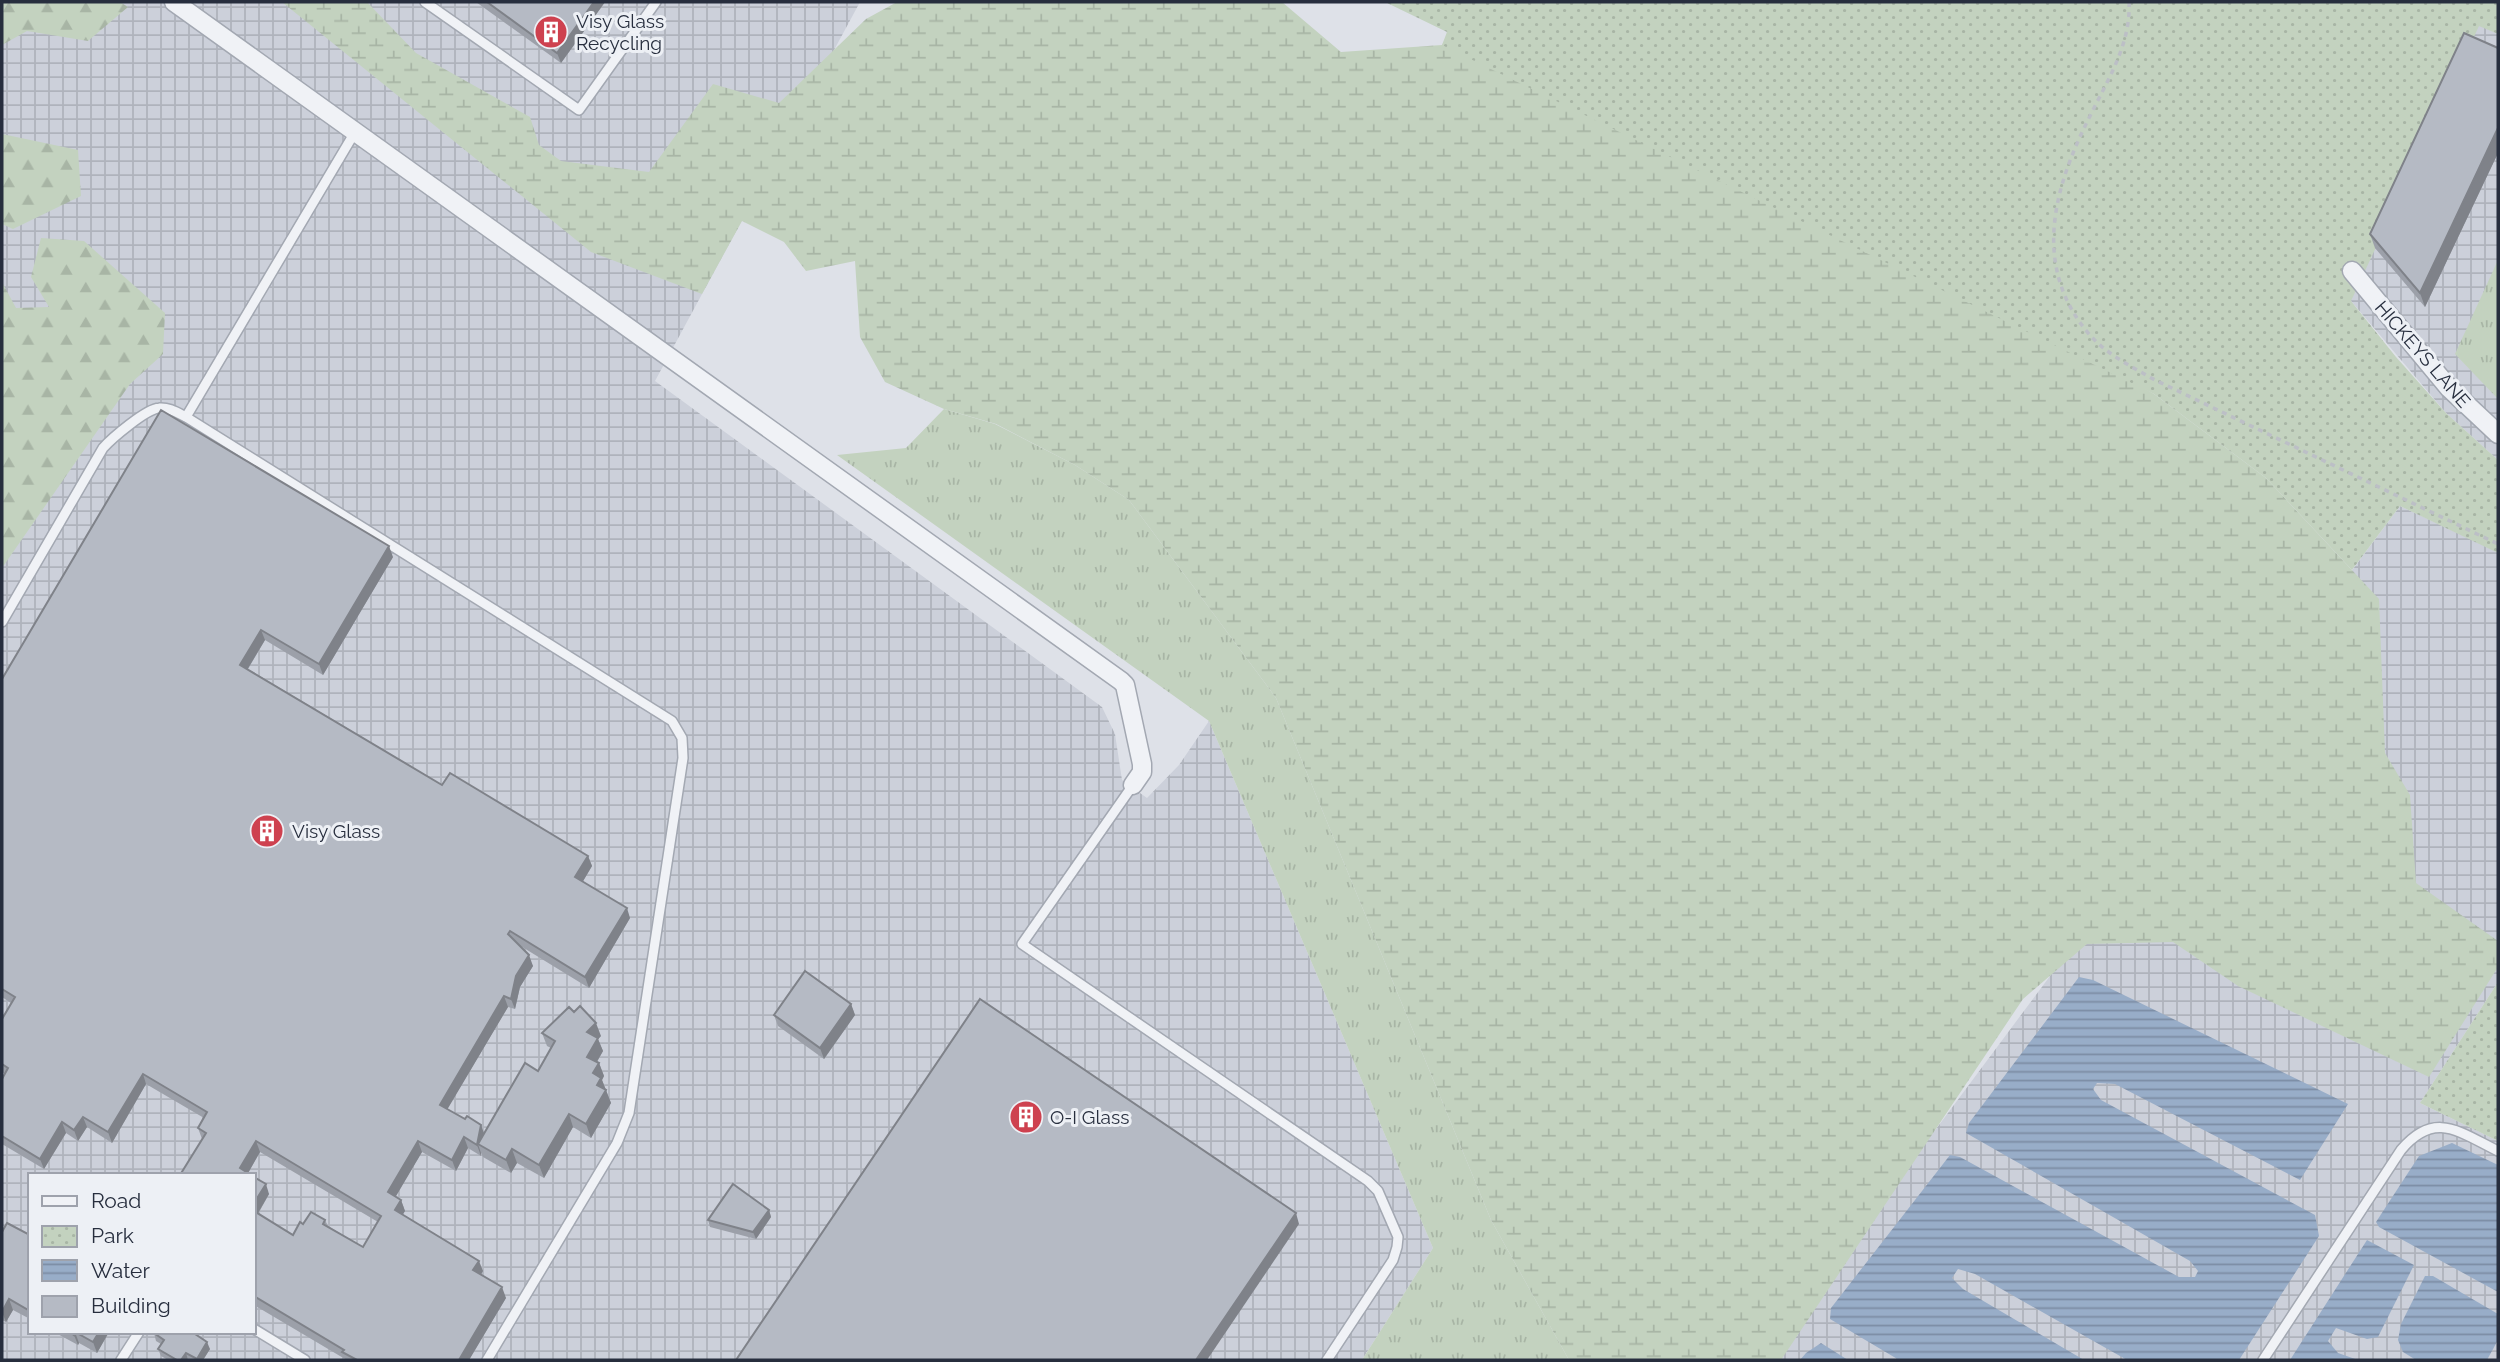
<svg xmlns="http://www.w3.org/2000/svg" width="2500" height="1362" font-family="Raleway,sans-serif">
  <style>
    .industrial { fill: url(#industrial-grid); fill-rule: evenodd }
    .grass { fill: url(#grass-tufts) }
    .forest { fill: url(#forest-firs) }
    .wetland { fill: url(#wetland-marsh) }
    .park { fill: url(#park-dots) }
    .water { fill: url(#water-rules) }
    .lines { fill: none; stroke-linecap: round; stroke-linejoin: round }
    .lane-casing { stroke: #a3a8b2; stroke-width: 12 }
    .street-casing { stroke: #a3a8b2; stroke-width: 21 }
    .path { stroke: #bcbfc6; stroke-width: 3.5; stroke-dasharray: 5 5; stroke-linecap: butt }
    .lane { stroke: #f0f2f6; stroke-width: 9 }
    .street { stroke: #f0f2f6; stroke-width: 18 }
    .wall { fill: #9ca0a9 }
    .shaded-wall { fill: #7f8289 }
    .building { fill: #b5bac4; stroke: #7f8289; stroke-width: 2 }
    .labels { text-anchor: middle; stroke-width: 6; stroke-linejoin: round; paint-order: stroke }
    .poi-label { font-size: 19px; fill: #272e3e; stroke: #edf0f5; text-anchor: start }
    .street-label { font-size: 19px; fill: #272e3e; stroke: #edf0f5 }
  </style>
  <defs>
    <pattern id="industrial-grid" width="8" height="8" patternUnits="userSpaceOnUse" patternTransform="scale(1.75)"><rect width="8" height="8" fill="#ccd0da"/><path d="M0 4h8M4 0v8" fill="none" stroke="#afb3bc"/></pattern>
    <pattern id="grass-tufts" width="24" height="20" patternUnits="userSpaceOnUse" patternTransform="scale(1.75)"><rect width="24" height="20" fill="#c3d2bf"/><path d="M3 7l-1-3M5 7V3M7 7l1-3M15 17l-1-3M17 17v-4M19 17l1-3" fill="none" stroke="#a8b5a5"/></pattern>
    <pattern id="forest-firs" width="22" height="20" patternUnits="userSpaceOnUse" patternTransform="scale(1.75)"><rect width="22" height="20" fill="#c3d2bf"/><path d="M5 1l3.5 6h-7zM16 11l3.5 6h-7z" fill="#a8b5a5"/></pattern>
    <pattern id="wetland-marsh" width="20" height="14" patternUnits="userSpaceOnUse" patternTransform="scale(1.75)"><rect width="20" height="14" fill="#c3d2bf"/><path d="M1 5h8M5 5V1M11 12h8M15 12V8" fill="none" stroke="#a8b5a5"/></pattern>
    <pattern id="park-dots" width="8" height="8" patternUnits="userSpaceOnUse" patternTransform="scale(1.75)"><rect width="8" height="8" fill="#c3d2bf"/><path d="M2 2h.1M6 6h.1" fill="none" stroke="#a8b5a5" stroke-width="1.8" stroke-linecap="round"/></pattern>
    <pattern id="water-rules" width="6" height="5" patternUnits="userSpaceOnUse" patternTransform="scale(1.75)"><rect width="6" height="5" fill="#98adc8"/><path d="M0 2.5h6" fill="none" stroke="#7c8da4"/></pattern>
  </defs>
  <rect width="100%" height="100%" fill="#dee1e8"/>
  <!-- industrial -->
  <g class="industrial">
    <path d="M2 2H860L655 381 1102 707 1115 734 1122 780 1147 798 1179 765 1209 721 1433 1248 1362 1360H2ZM30 1175H254V1332H30Z"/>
    <path d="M2291 2 2480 25 2498 34V460L2446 413 2351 301Z"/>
    <path d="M2400 506 2498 552V982L2420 1103 2498 1141V1360H1764Z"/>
  </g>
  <!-- grass -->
  <g class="grass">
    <path d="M2498 260V399L2455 354Z"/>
    <path d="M944 409 995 424 1075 465 1129 500 1276 698 1491 1220 1569 1360H1362L1433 1248 1209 721 837 455 906 448Z"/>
  </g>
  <!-- forest -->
  <g class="forest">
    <path d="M2 2H120L128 7 88 41 27 31 2 45Z"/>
    <path d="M2 134 78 150 81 196 13 229 2 224Z"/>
    <path d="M41 238 84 241 165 313 163 354 130 384 2 568V282L16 308 49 307 31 277Z"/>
  </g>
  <!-- wetland -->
  <path class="wetland" d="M282 2H367L416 53 530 117 539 145 561 161 649 172 713 84 779 103 866 19 897 2H1282L1341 52 1442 45 1469 2 2154 394 2266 478 2379 599 2385 753 2410 795 2416 883 2498 941V967L2429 1077 2238 986 2173 942 2087 944 2023 999 1781 1360H1569L1491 1220 1276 698 1129 500 1075 465 996 424 944 409 885 382 860 337 855 261 806 271 784 242 742 221 702 294 591 252Z"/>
  <!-- park -->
  <g class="park">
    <path d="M1385 2H2498V34L2479 26 2351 301 2396 357 2446 413 2498 460V553L2400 506 2352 570 2266 478 2154 394 1442 45 1447 32Z"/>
    <path d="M2498 982V1141L2420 1103Z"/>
  </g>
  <!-- water -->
  <g class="water">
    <path d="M2079 977 2093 980 2348 1104 2300 1180 2115 1084 2097 1083 2093 1089 2101 1100 2315 1215 2319 1236 2239 1360H2127L1975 1274 1958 1269 1952 1278 1963 1289 2084 1360H1899L1830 1319 1831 1308 1950 1155 1960 1157 2179 1277H2195L2198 1271 2190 1261 1966 1133 1969 1123Z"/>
    <path d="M2452 1143 2498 1165V1292L2379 1227 2376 1222 2419 1156Z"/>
    <path d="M2367 1240 2414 1265 2378 1337 2367 1339 2336 1328 2328 1341 2338 1353 2358 1360H2290Z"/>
    <path d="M2425 1276H2433L2498 1314V1340L2487 1360H2416L2403 1352 2398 1340 2401 1324Z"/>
    <path d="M1821 1343 1848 1360H1800L1806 1353Z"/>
  </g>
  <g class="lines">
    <defs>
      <g id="lane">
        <path d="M425 2 579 110 656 2"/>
        <path d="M186 417 355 132"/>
        <path d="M2 622 103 448C112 438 146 409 159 408 169 407 178 413 186 417L672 721 682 738 683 758 629 1113 617 1143 487 1360"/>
        <path d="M1133 785 1022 944 1368 1181 1378 1191 1398 1237 1397 1247 1393 1260 1327 1360"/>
        <path d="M254 1329 305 1360"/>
        <path d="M121 1360 139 1332"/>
        <path d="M2263 1360 2401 1150C2435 1110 2459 1132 2498 1151"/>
      </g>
      <g id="street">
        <path d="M174 2 1121 681 1125 685 1142 764V772L1133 785"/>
        <path d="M2352 271 2449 388 2498 434"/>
      </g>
    </defs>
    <!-- lane casing -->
    <use href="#lane" class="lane-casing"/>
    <!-- street casing -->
    <use href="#street" class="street-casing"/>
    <!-- path -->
    <path class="path" d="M2129 2C2131 44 2108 79 2090 116 2054 187 2031 266 2089 334 2106 354 2132 367 2155 380L2498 544"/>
    <!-- lane -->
    <use href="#lane" class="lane"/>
    <!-- street -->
    <use href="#street" class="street"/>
  </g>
  <!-- wall -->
  <g class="wall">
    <path d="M476 2H605L561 63Z"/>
    <path d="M2498 48V153L2425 307 2375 248 2370 234Z"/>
    <path d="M393 557 323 675 265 640 248 669 442 785 588 856 592 866 583 881 630 918 589 988 519 945 533 966 520 987 515 1009 508 1007 447 1109 484 1133 538 1071 551 1048 547 1046 542 1033 601 1036 598 1039 603 1051 597 1062 599 1063 604 1076 602 1080 611 1103 591 1138 573 1127 544 1178 517 1163 511 1173 483 1157 481 1153V1156L468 1148 456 1171 422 1152 395 1197 401 1200 405 1211 402 1215 483 1271 481 1275 506 1298 469 1360H346L345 1359 254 1305V1177L269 1194 258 1214 293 1235 303 1224 325 1220 328 1226 363 1247 378 1222 260 1152 248 1173 202 1139 198 1128 204 1118 146 1084 112 1143 87 1127 78 1141 66 1133 44 1169 2 1144V1079L5 1074 2 1072V1019L11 1003 2 997V679Z"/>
    <path d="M851 1004 855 1015 824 1059 778 1026 774 1015Z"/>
    <path d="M769 1210 771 1217 756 1239 710 1227 708 1220Z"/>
    <path d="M2 1232 30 1235V1319L13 1310 6 1322 2 1320Z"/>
    <path d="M54 1332H109L97 1353 79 1343 78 1345Z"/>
    <path d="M154 1333 210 1349 203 1360H168L161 1356 158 1349 161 1344 156 1341Z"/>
  </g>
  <!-- shaded-wall -->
  <g class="shaded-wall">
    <path d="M594 2H605L561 63 557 53Z"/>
    <path d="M2498 128V153L2425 307 2420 293Z"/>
    <path d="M389 546 393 557 323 675 319 664Z"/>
    <path d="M261 630 265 640 244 675 240 665Z"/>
    <path d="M588 856 592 866 579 888 575 877Z"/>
    <path d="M627 908 630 918 589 988 585 977Z"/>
    <path d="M529 955 533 966 520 987 515 1009 511 999 516 976Z"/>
    <path d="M504 996 508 1007 444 1115 440 1105Z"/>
    <path d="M851 1004 855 1015 824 1059 820 1048Z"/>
    <path d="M596 1023 601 1036 598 1039 603 1051 592 1070 587 1057V1032Z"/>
    <path d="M599 1063 604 1076 602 1080 611 1103 591 1138 586 1124 593 1073Z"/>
    <path d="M143 1074 146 1084 112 1143 108 1132Z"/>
    <path d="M569 1114 573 1127 544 1178 539 1165Z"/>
    <path d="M83 1117 87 1127 78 1141 74 1130Z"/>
    <path d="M62 1122 66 1133 44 1169 40 1159Z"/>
    <path d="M481 1125 485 1136 478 1144 481 1153V1156L477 1145Z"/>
    <path d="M464 1137 468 1148 456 1171 452 1160Z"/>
    <path d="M256 1141 260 1152 247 1175 240 1168Z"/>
    <path d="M418 1141 422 1152 392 1203 388 1192Z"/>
    <path d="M512 1149 517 1163 511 1173 506 1160Z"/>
    <path d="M266 1184 269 1194 254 1220V1203Z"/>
    <path d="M401 1200 405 1211 399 1221 395 1210Z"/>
    <path d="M769 1210 771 1217 756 1239 753 1232Z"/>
    <path d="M1296 1213 1299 1224 1207 1360H1196Z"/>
    <path d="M479 1261 483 1271 477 1281 473 1270Z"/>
    <path d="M502 1287 506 1298 469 1360H459Z"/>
    <path d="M9 1299 13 1310 6 1322 2 1312Z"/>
    <path d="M75 1332 79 1343 78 1345 74 1335Z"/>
    <path d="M99 1332H109L97 1353 93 1342Z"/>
    <path d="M207 1342 210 1349 203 1360H197Z"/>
    <path d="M186 1353 188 1360H181Z"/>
  </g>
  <!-- building -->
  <g class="building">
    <path d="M487 2H594L557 53Z"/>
    <path d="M2464 33 2498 48V128L2420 293 2370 234Z"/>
    <path d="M161 410 389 546 319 664 261 630 240 665 442 785 450 773 588 856 575 877 627 908 585 977 510 931 508 934 529 955 516 976 511 999 504 996 440 1105 465 1119 467 1116 481 1125 477 1145 464 1137 452 1160 418 1141 388 1192 401 1200 395 1210 479 1261 473 1270 502 1287 459 1360H357L342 1352 344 1350 254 1296V1211L293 1235 300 1222 303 1224 311 1212 325 1220 323 1224 363 1247 381 1216 256 1141 240 1168 251 1175H180L206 1133 198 1128 207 1112 143 1074 108 1132 83 1117 74 1130 62 1122 40 1159 2 1136V1079L8 1068 2 1064V1019L15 997 2 989V679Z"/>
    <path d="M805 971 851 1004 820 1048 774 1015Z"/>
    <path d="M980 999 1296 1213 1196 1360H736Z"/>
    <path d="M580 1006 596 1023 587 1032 598 1038 587 1057 599 1063 593 1073 601 1078 597 1085 606 1090 586 1124 569 1114 539 1165 512 1149 506 1160 478 1144 525 1063 538 1071 555 1041 542 1033 569 1007 574 1012Z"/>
    <path d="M254 1177 266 1184 254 1203Z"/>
    <path d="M733 1184 769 1210 753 1232 708 1220Z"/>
    <path d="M7 1223 30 1235V1311L9 1299 2 1312V1232Z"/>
    <path d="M70 1332H99L93 1342 75 1332 74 1335Z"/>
    <path d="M154 1332H192L207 1342 197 1359 186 1353 181 1360H177L158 1349 164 1340 154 1333Z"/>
  </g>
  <!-- icons -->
  <defs>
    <symbol id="building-disc" viewBox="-11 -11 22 22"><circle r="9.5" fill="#ce414f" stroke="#edf0f5"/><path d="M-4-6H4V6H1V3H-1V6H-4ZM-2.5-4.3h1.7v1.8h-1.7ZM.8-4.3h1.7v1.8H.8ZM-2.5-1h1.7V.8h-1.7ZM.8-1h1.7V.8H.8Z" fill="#fff"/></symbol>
  </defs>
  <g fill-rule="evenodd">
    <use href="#building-disc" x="532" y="13" width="38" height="38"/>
    <use href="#building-disc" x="248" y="812" width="38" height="38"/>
    <use href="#building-disc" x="1007" y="1098" width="38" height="38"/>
  </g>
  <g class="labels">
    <!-- poi labels -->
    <g class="poi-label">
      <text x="576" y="28">Visy Glass<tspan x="576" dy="22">Recycling</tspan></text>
      <text x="292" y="838">Visy Glass</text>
      <text x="1050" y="1124">O-I Glass</text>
    </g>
    <!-- street labels -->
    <g class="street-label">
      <text transform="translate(2423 354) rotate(49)" y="7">HICKEYS LANE</text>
    </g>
  </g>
  <!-- border -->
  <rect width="2500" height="1362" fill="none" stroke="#272e3e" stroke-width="7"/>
  <!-- legend -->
  <rect x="28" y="1173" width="228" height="161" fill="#edf0f5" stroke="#9ea2ac" stroke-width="2"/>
  <rect x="42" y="1196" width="35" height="10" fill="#f0f2f6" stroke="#9ea2ac" stroke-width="2"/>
  <text x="91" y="1208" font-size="21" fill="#272e3e">Road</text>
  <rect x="42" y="1226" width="35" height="21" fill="url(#park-dots)" stroke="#9ea2ac" stroke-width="2"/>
  <text x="91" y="1243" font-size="21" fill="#272e3e">Park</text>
  <rect x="42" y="1260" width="35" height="21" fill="url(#water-rules)" stroke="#9ea2ac" stroke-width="2"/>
  <text x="91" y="1278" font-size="21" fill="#272e3e">Water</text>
  <rect x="42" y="1296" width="35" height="21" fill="#b5bac4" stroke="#9ea2ac" stroke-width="2"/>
  <text x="91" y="1313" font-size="21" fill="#272e3e">Building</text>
</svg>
